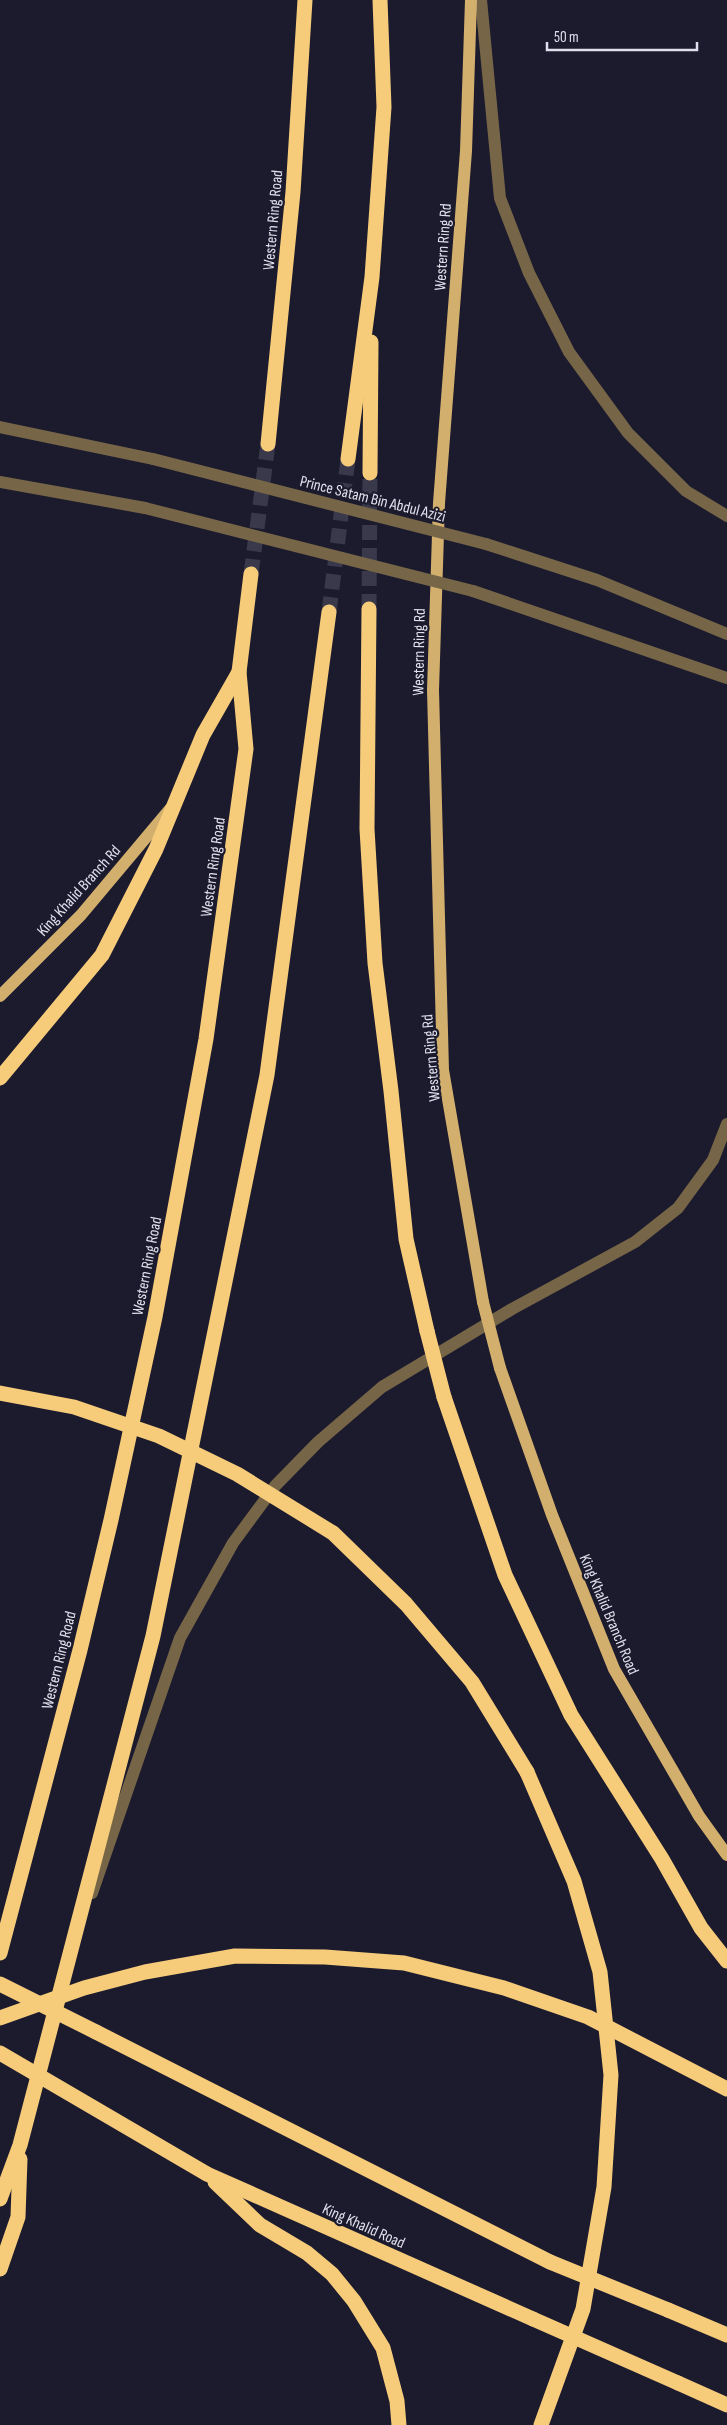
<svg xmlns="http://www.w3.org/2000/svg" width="727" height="2425" font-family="'Sofia Sans Condensed',sans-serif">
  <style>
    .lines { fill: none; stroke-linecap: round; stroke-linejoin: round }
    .highway-tunnel { stroke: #39394b; stroke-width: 15; stroke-dasharray: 15 8; stroke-linecap: butt }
    .minor { stroke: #766647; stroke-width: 12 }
    .major { stroke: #d2af6d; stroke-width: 12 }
    .highway { stroke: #f6cc7b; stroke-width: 15 }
    .minor-bridge { stroke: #766647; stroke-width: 12 }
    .major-bridge { stroke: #d2af6d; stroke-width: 12 }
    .highway-bridge { stroke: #f6cc7b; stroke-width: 15 }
    .labels { text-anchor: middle; stroke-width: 4.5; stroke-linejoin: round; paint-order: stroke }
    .street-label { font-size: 16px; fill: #e0e0ed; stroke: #1c1b2e }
  </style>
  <rect width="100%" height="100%" fill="#1c1b2e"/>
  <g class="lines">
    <!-- highway-tunnel -->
    <g class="highway-tunnel">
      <path d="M251 574 268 444"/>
      <path d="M369 609 370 473"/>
      <path d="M329 612 348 459"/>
    </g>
    <!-- minor -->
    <g class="minor">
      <path d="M481 0 500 198 529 273 569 352 628 433 686 491 727 516"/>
      <path d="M0 427 153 459"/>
      <path d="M0 482 145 508"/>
      <path d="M486 544 597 580 727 634"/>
      <path d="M473 591 727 678"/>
      <path d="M92 1893 180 1638 233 1543 275 1486 318 1442 382 1387 512 1309 635 1242 678 1208 713 1160 727 1124"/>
    </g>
    <!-- major -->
    <g class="major">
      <path d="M471 0 466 151 439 503 433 690 443 1070 483 1302"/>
      <path d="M0 996 81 915 170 809"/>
      <path d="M500 1368 552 1515 614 1669 699 1816 727 1855"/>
    </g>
    <!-- highway -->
    <g class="highway">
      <path d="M268 444 293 192 305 0"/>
      <path d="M348 459 372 277 384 107 380 0"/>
      <path d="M370 473 371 342"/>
      <path d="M369 609 367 829 375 963 391 1091 406 1239 427 1331"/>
      <path d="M0 1078 102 955 156 849 203 735 239 672"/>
      <path d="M444 1397 505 1575 571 1715 662 1859 701 1928 727 1961"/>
      <path d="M527 1772 574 1881 600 1972 611 2075 604 2187 583 2309 541 2425"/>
      <path d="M0 1953 80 1650 111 1520 155 1317 206 1039 246 749 239 672 251 574"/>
      <path d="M96 2032 550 2262"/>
      <path d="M207 2174 533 2319"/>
      <path d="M215 2182 260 2225 307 2253 332 2274 354 2301 383 2348 397 2401 399 2425"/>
      <path d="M0 2199 20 2145 153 1636 267 1075 329 612"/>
      <path d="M0 2269 18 2217 20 2159"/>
      <path d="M668 2310 727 2335"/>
      <path d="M678 2383 727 2405"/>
    </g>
    <!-- minor-bridge -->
    <g class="minor-bridge">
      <path d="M153 459 486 544"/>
      <path d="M145 508 473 591"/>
    </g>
    <!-- major-bridge -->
    <path class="major-bridge" d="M483 1302 500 1368"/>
    <!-- highway-bridge -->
    <g class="highway-bridge">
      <path d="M427 1331 444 1397"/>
      <path d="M0 1393 74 1407 159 1436 237 1474 333 1533 406 1604 472 1682 527 1772"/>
      <path d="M0 1984 96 2032"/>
      <path d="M0 2018 84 1988 145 1972 235 1956 325 1957 404 1963 504 1988 588 2017 727 2089"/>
      <path d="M0 2053 207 2174"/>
      <path d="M550 2262 668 2310"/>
      <path d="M533 2319 678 2383"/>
    </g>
  </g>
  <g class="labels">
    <!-- street labels -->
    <g class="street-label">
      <text transform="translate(272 220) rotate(-85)" y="6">Western Ring Road</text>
      <text transform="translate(442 247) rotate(-86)" y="6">Western Ring Rd</text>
      <text transform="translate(373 498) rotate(14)" y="6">Prince Satam Bin Abdul Azizi</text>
      <text transform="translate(418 652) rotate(-89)" y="6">Western Ring Rd</text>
      <text transform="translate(212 867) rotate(-82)" y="6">Western Ring Road</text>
      <text transform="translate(78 890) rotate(-48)" y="6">King Khalid Branch Rd</text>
      <text transform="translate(430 1058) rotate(-95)" y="6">Western Ring Rd</text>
      <text transform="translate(146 1266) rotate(-79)" y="6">Western Ring Road</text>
      <text transform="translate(610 1614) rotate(67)" y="6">King Khalid Branch Road</text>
      <text transform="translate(58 1660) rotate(-76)" y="6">Western Ring Road</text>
      <text transform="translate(364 2225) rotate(24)" y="6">King Khalid Road</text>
    </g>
  </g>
  <!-- scale -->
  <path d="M547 42v8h150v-8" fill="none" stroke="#e0e0ed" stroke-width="2.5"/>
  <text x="554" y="42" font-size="15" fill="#e0e0ed" stroke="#1c1b2e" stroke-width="4" paint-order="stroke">50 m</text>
</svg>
